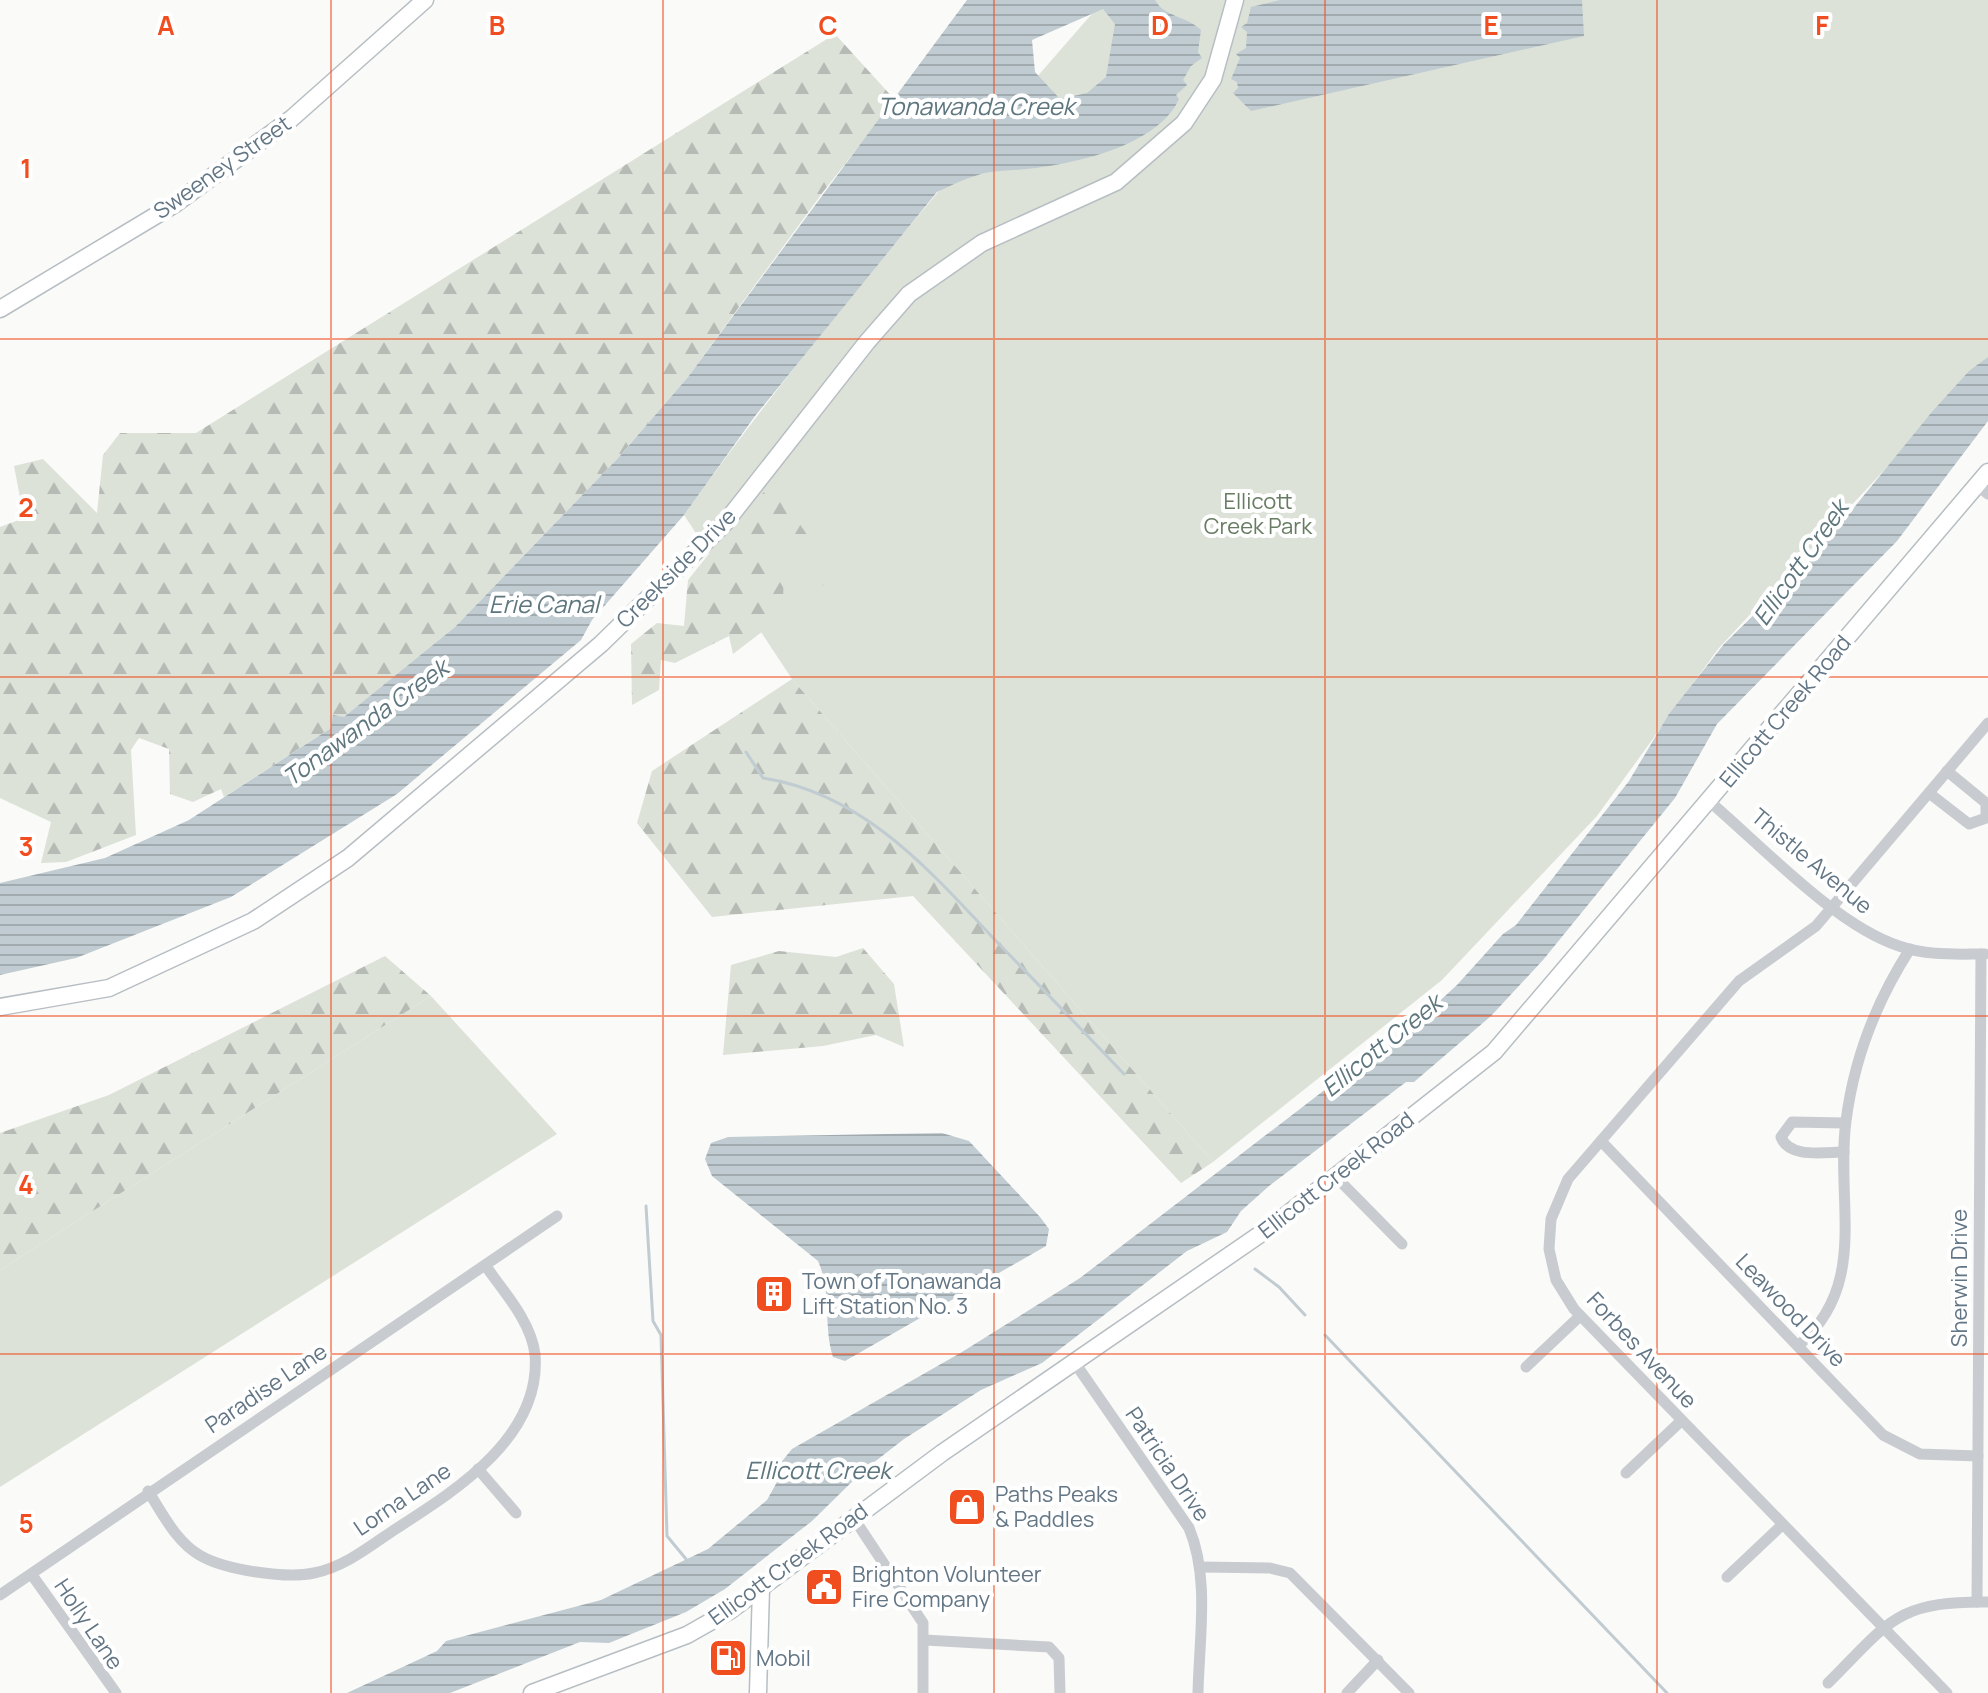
<svg xmlns="http://www.w3.org/2000/svg" width="1988" height="1693" font-family="Manrope,sans-serif">
  <style>
    .green { fill: #dce2d8 }
    .forest { fill: url(#forest-firs) }
    .water { fill: url(#water-rules); fill-rule: evenodd }
    .lines { fill: none; stroke-linecap: round; stroke-linejoin: round }
    .stream { stroke: #c0ccd1; stroke-width: 3 }
    .secondary-casing { stroke: #b7bec3; stroke-width: 19 }
    .street { stroke: #c8ccd0; stroke-width: 11 }
    .secondary { stroke: #fff; stroke-width: 16 }
    .grid { fill: none; stroke: #f14e20; stroke-width: 2; stroke-opacity: 0.55 }
    .labels { text-anchor: middle; stroke-width: 8; stroke-linejoin: round; paint-order: stroke }
    .street-label { font-size: 22px; fill: #637685; stroke: #fff }
    .park-label { font-size: 22px; fill: #677c62; stroke: #fff }
    .poi-label { font-size: 22px; fill: #637685; stroke: #fff; text-anchor: start }
    .water-label { font-size: 24px; font-style: italic; fill: #5e767e; stroke: #fff }
    .grid-label { font-size: 26px; text-anchor: middle; font-weight: bold; fill: #f14e20; stroke: #fff; stroke-width: 8; stroke-linejoin: round; paint-order: stroke }
  </style>
  <defs>
    <pattern id="forest-firs" width="22" height="20" patternUnits="userSpaceOnUse" patternTransform="scale(2)"><rect width="22" height="20" fill="#dce2d8"/><path d="M5 1l3.5 6h-7zM16 11l3.5 6h-7z" fill="#b6bcb5"/></pattern>
    <pattern id="water-rules" width="6" height="5" patternUnits="userSpaceOnUse" patternTransform="scale(2)"><rect width="6" height="5" fill="#c0ccd1"/><path d="M0 2.5h6" fill="none" stroke="#a0aaaf"/></pattern>
  </defs>
  <rect width="100%" height="100%" fill="#fafaf8"/>
  <!-- green -->
  <g class="green">
    <path d="M1104 0H1988V380L1927 424 1718 649 1597 816 1442 980 1213 1162 792 679 684 515C813 334 958 167 1104 0Z"/>
    <path d="M431 996 557 1134 0 1487V1270Z"/>
  </g>
  <!-- forest -->
  <g class="forest">
    <path d="M835 34 895 100 823 192 688 377 619 457 455 627 331 728 224 797 221 789 193 802 170 794 169 749 139 738 131 750 136 835 66 862 41 863 51 822 0 798V527L24 518 14 466 43 459 97 513 103 455 120 433H196Z"/>
    <path d="M771 483 817 549 800 556 786 535 771 537 769 563 784 572 783 599 824 584 733 654 729 636 675 663 661 660 659 690 632 705 631 644 657 623 684 626 688 580 712 550 733 548V532Z"/>
    <path d="M792 679 1213 1162 1181 1183 913 896 712 917 637 823 652 771Z"/>
    <path d="M863 948 894 984 904 1047 876 1035 823 1046 723 1055 731 965 779 951 836 957Z"/>
    <path d="M385 956 431 996 0 1270V1133L109 1095Z"/>
  </g>
  <!-- water -->
  <g class="water">
    <path d="M967 0H1155C1164 17 1187 16 1201 30L1198 52 1202 58 1191 66 1183 80 1187 85 1176 95 1179 99C1158 146 1074 164 1027 169 1011 171 993 170 978 175 964 179 950 186 937 192L755 416 684 515 592 620 581 640 397 794 231 897 76 958 0 975V883L105 858 189 820 331 728 333 715 344 717 455 627 619 457 688 377ZM1103 9 1115 24 1106 77 1087 93 1060 99 1035 72 1032 40Z"/>
    <path d="M1280 0H1582L1584 36 1251 111 1233 93 1238 88 1237 82 1231 79 1240 58 1236 54 1246 48 1247 32 1241 27 1247 23 1251 7Z"/>
    <path d="M1988 357V421L1897 541 1717 724 1675 798 1543 960 1491 1016 1414 1082H1406L1269 1186 1241 1211 1227 1232 1187 1251 1042 1363 981 1390 904 1439 864 1470 812 1521 725 1589 686 1612 609 1643 580 1642 450 1693H347L437 1651 446 1641 601 1600 708 1549 767 1500 777 1482 779 1465 792 1449 962 1352 1080 1278 1331 1085 1396 1041 1457 985 1503 934 1516 925 1629 781 1669 714 1724 644 1817 553 1931 413 1969 371Z"/>
    <path d="M942 1133 969 1141 1040 1217 1049 1229 1046 1246 845 1361 833 1357C823 1325 832 1292 818 1261L712 1176 705 1159 711 1143 728 1137Z"/>
  </g>
  <g class="lines">
    <!-- stream -->
    <g class="stream">
      <path d="M746 752 763 778C865 794 930 871 997 942 1040 986 1082 1030 1124 1074"/>
      <path d="M646 1206 653 1321 661 1335 667 1536 686 1559"/>
      <path d="M1255 1269 1279 1287 1305 1315"/>
      <path d="M1325 1335 1667 1693"/>
    </g>
    <defs>
      <g id="secondary">
        <path d="M0 309 175 204 291 119 425 0"/>
        <path d="M0 1007 109 988 253 921 348 858 601 644 725 523 867 342 909 294 982 243 1116 182 1184 123 1213 79 1235 0"/>
        <path d="M532 1693 687 1635 731 1610 942 1453 1275 1224 1494 1052 1988 472"/>
        <path d="M758 1693 761 1588"/>
      </g>
    </defs>
    <!-- secondary casing -->
    <use href="#secondary" class="secondary-casing"/>
    <!-- street -->
    <g class="street">
      <path d="M1977 485 1988 494"/>
      <path d="M1929 793 1969 824 1986 818V803L1947 771"/>
      <path d="M1709 801C1762 846 1835 925 1899 946 1927 956 1956 954 1985 954"/>
      <path d="M1601 1141 1883 1435 1920 1454 1978 1456"/>
      <path d="M1844 1152C1825 1152 1789 1159 1781 1137L1792 1122 1845 1123"/>
      <path d="M1336 1177 1402 1244"/>
      <path d="M1798 1346C1870 1284 1835 1203 1846 1121 1854 1058 1876 1002 1910 949"/>
      <path d="M1075 1363 1189 1528C1210 1578 1199 1639 1198 1693"/>
      <path d="M1526 1367 1580 1316"/>
      <path d="M478 1469 516 1513"/>
      <path d="M1626 1473 1681 1421"/>
      <path d="M148 1491C163 1514 176 1542 201 1556 226 1570 286 1579 314 1573 344 1567 369 1547 394 1530 453 1492 542 1438 535 1354 531 1321 503 1291 485 1265"/>
      <path d="M853 1517 923 1623V1693"/>
      <path d="M1201 1567 1270 1568 1290 1573 1409 1693"/>
      <path d="M32 1575 116 1693"/>
      <path d="M1727 1577 1782 1525"/>
      <path d="M0 1595 557 1216"/>
      <path d="M1977 1602 1981 954"/>
      <path d="M925 1640 1049 1647 1059 1658 1060 1693"/>
      <path d="M1828 1683C1890 1621 1896 1601 1988 1602"/>
      <path d="M1347 1693 1378 1660"/>
      <path d="M1947 1693 1574 1309 1556 1280 1549 1249 1551 1219 1568 1179 1739 981 1816 926 1988 723"/>
    </g>
    <!-- secondary -->
    <use href="#secondary" class="secondary"/>
  </g>
  <!-- grid -->
  <path class="grid" d="M331 0V1693M663 0V1693M994 0V1693M1325 0V1693M1657 0V1693M0 339H1988M0 677H1988M0 1016H1988M0 1354H1988"/>
  <!-- icons -->
  <defs>
    <symbol id="building-square" viewBox="-11 -11 22 22"><rect x="-9" y="-9" width="18" height="18" rx="4" fill="#f14e20" stroke="#fff"/><path d="M-4-6H4V6H1V3H-1V6H-4ZM-2.5-4.3h1.7v1.8h-1.7ZM.8-4.3h1.7v1.8H.8ZM-2.5-1h1.7V.8h-1.7ZM.8-1h1.7V.8H.8Z" fill="#fff"/></symbol>
    <symbol id="shop-square" viewBox="-11 -11 22 22"><rect x="-9" y="-9" width="18" height="18" rx="4" fill="#f14e20" stroke="#fff"/><path d="M-5-2.5h2.3a2.7 3.5 0 0 1 5.4 0H5L5.5 6h-11ZM-1.5-2.5h3a1.5 2.3 0 0 0-3 0Z" fill="#fff"/></symbol>
    <symbol id="civic-square" viewBox="-11 -11 22 22"><rect x="-9" y="-9" width="18" height="18" rx="4" fill="#f14e20" stroke="#fff"/><path d="M-.6-6.5H3V-4.5H.6V-3L4-1V1h2V6H-6V1h2V-1L-.6-3ZM-1.2 2.5V6h2.4V2.5Z" fill="#fff"/></symbol>
    <symbol id="fuel-square" viewBox="-11 -11 22 22"><rect x="-9" y="-9" width="18" height="18" rx="4" fill="#f14e20" stroke="#fff"/><path d="M-5.5-6h7V0h2V4h1.3V-2.5L3-4.5l.8-.8L6-3V5H2.5V1h-1V6h-7ZM-4.2-4.7v3.2H.2V-4.7Z" fill="#fff"/></symbol>
  </defs>
  <g fill-rule="evenodd">
    <use href="#building-square" x="752" y="1272" width="44" height="44"/>
    <use href="#shop-square" x="945" y="1485" width="44" height="44"/>
    <use href="#civic-square" x="802" y="1565" width="44" height="44"/>
    <use href="#fuel-square" x="706" y="1636" width="44" height="44"/>
  </g>
  <g class="labels">
    <!-- street labels -->
    <g class="street-label">
      <text transform="translate(222 167) rotate(-35)" y="8">Sweeney Street</text>
      <text transform="translate(676 568) rotate(-45)" y="8">Creekside Drive</text>
      <text transform="translate(1785 711) rotate(-50)" y="8">Ellicott Creek Road</text>
      <text transform="translate(1812 861) rotate(40)" y="8">Thistle Avenue</text>
      <text transform="translate(1336 1175) rotate(-38)" y="8">Ellicott Creek Road</text>
      <text transform="translate(1959 1278) rotate(-90)" y="8">Sherwin Drive</text>
      <text transform="translate(1791 1310) rotate(46)" y="8">Leawood Drive</text>
      <text transform="translate(1642 1350) rotate(47)" y="8">Forbes Avenue</text>
      <text transform="translate(266 1388) rotate(-34)" y="8">Paradise Lane</text>
      <text transform="translate(1168 1464) rotate(56)" y="8">Patricia Drive</text>
      <text transform="translate(402 1499) rotate(-34)" y="8">Lorna Lane</text>
      <text transform="translate(788 1564) rotate(-36)" y="8">Ellicott Creek Road</text>
      <text transform="translate(89 1624) rotate(56)" y="8">Holly Lane</text>
    </g>
    <!-- park labels -->
    <g class="park-label">
      <text x="1258" y="509">Ellicott<tspan x="1258" dy="25">Creek Park</tspan></text>
    </g>
    <!-- poi labels -->
    <g class="poi-label">
      <text x="802" y="1289">Town of Tonawanda<tspan x="802" dy="25">Lift Station No. 3</tspan></text>
      <text x="995" y="1502">Paths Peaks<tspan x="995" dy="25">&amp; Paddles</tspan></text>
      <text x="852" y="1582">Brighton Volunteer<tspan x="852" dy="25">Fire Company</tspan></text>
      <text x="756" y="1666">Mobil</text>
    </g>
    <!-- water labels -->
    <g class="water-label">
      <text x="976" y="115">Tonawanda Creek</text>
      <text transform="translate(1801 563) rotate(-55)" y="8">Ellicott Creek</text>
      <text x="544" y="613">Erie Canal</text>
      <text transform="translate(366 723) rotate(-36)" y="8">Tonawanda Creek</text>
      <text transform="translate(1382 1046) rotate(-39)" y="8">Ellicott Creek</text>
      <text x="818" y="1479">Ellicott Creek</text>
    </g>
  </g>
  <g class="grid-label">
    <text x="166" y="35">A</text>
    <text x="497" y="35">B</text>
    <text x="828" y="35">C</text>
    <text x="1160" y="35">D</text>
    <text x="1491" y="35">E</text>
    <text x="1822" y="35">F</text>
    <text x="26" y="178">1</text>
    <text x="26" y="517">2</text>
    <text x="26" y="856">3</text>
    <text x="26" y="1194">4</text>
    <text x="26" y="1533">5</text>
  </g>
</svg>
